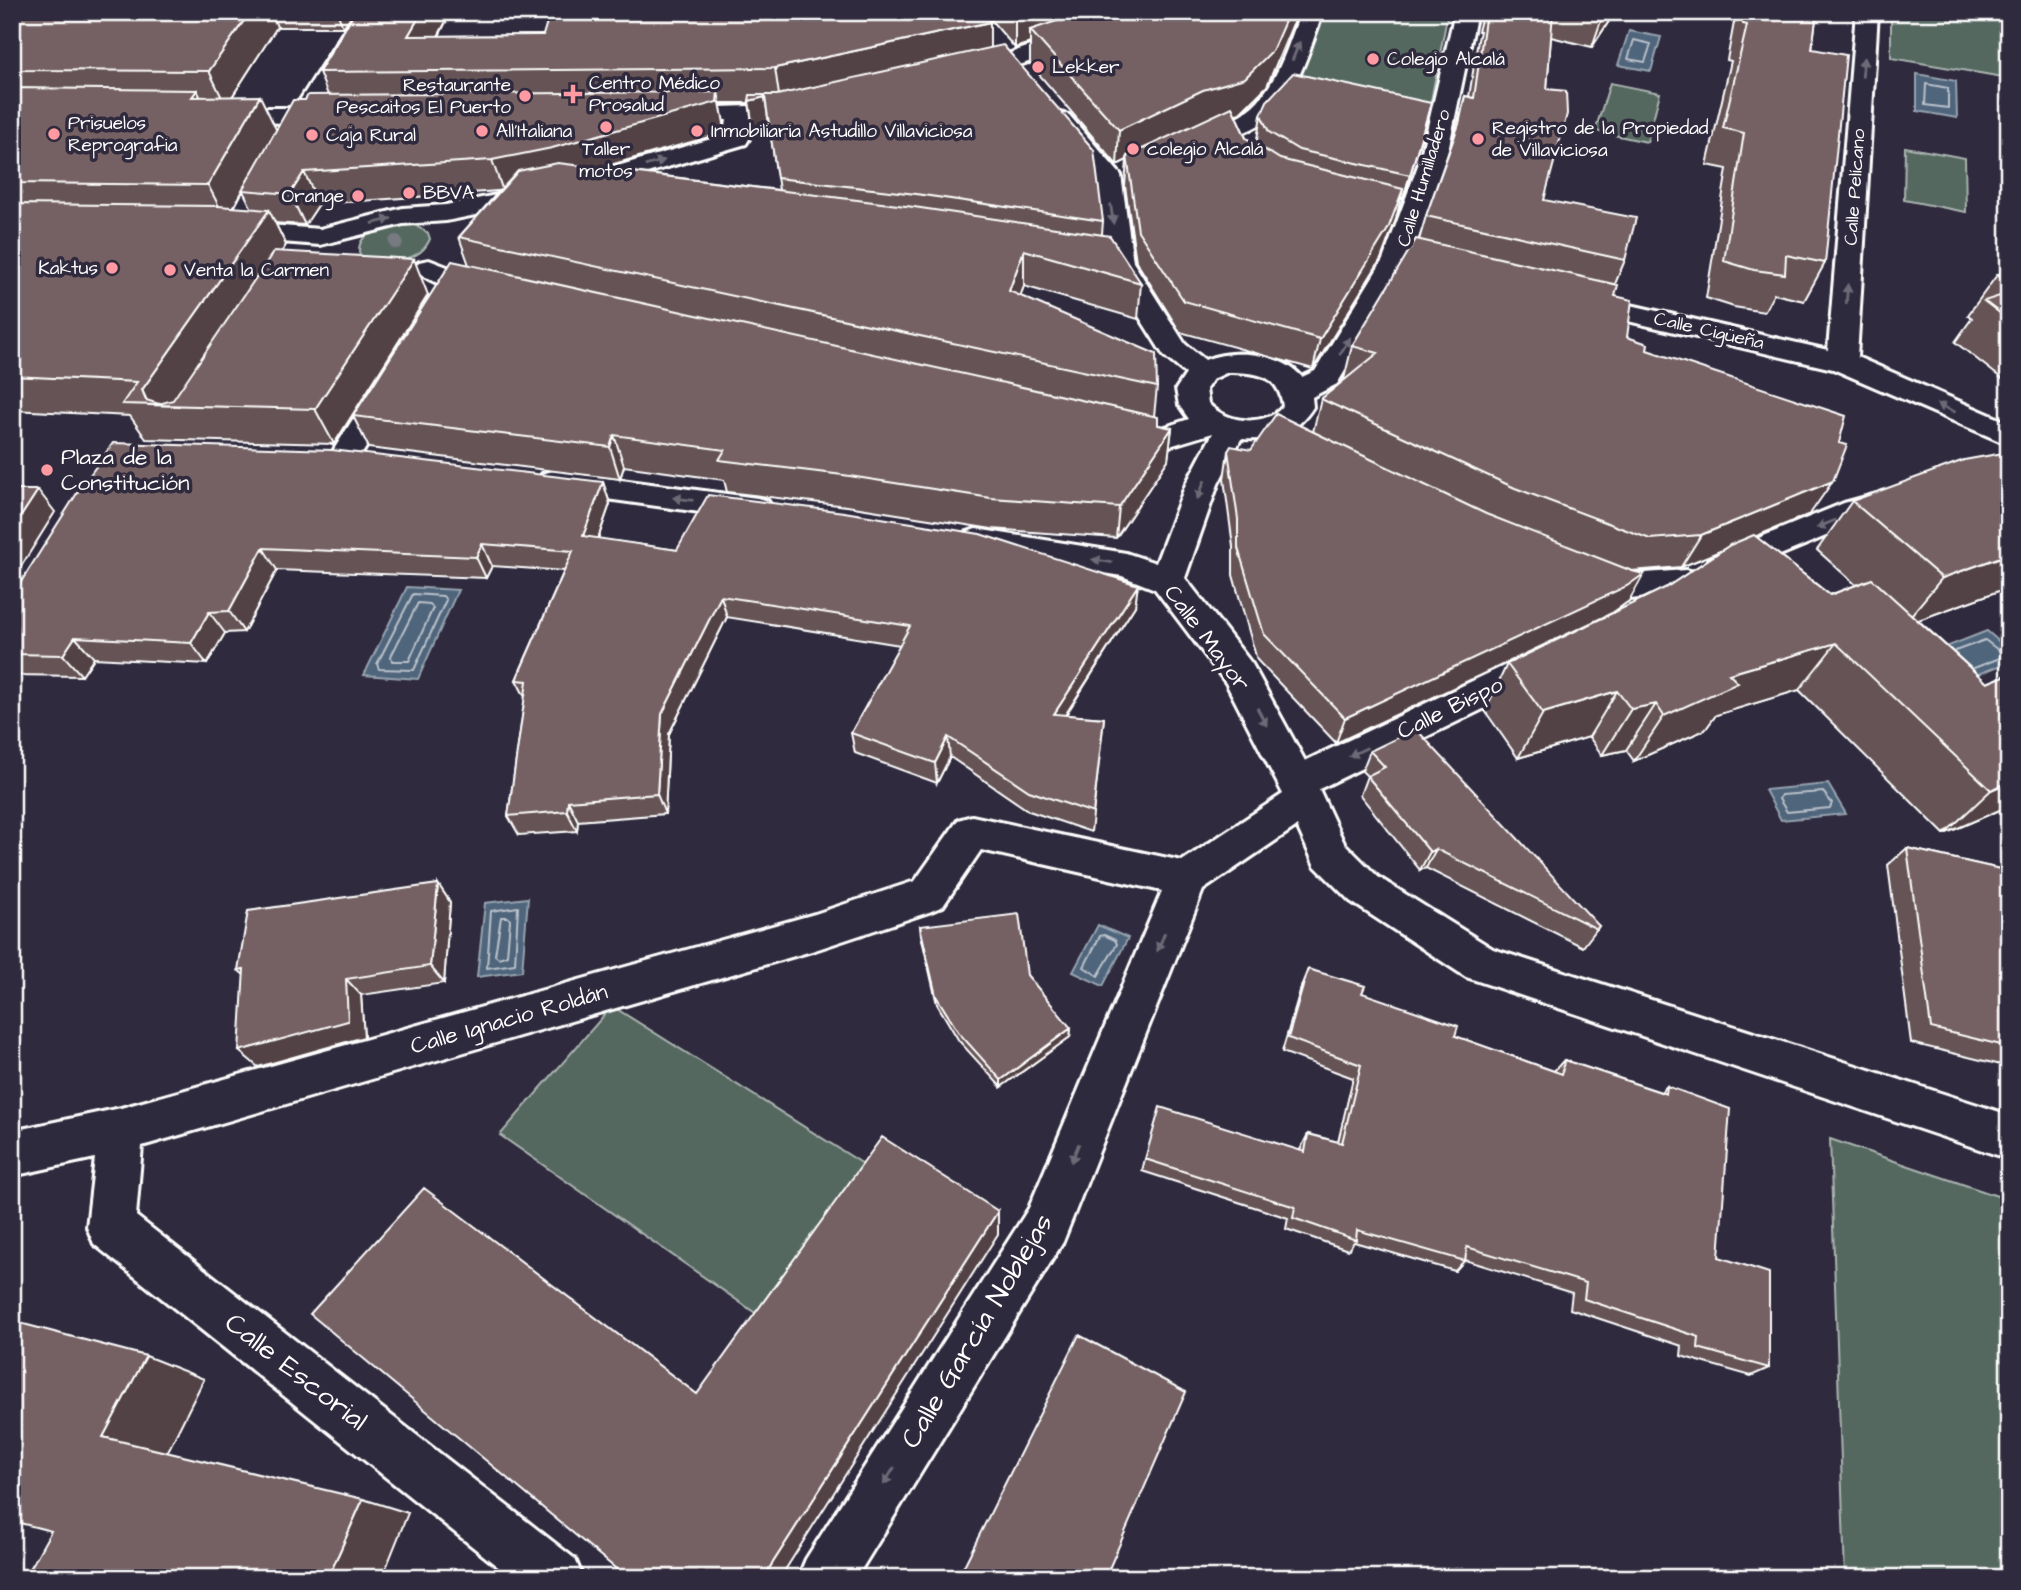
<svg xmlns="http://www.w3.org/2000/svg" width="2021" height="1590" font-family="'Architects Daughter',sans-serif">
	<rect width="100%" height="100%" fill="#2f2a3d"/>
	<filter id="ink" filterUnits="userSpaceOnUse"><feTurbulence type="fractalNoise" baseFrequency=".0143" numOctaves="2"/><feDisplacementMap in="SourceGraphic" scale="14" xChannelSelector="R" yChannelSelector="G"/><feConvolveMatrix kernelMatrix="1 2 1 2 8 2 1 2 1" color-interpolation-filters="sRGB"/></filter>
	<g filter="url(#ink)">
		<!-- green -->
		<path fill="#556861" stroke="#aab4b0" stroke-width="2" d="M1326 12H1448L1426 127 1347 109 1289 106Z
			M1891 12H2009V78L1891 58Z
			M1610 83 1660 93 1647 142 1595 131Z
			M1905 147 1965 158 1966 212 1904 200Z
			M403 224 414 225 428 233 430 239C418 267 386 259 362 257L359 252C358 229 387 227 403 224Z
			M612 1006 868 1167 764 1319 500 1135Z
			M1830 1139 2009 1200V1578H1845Z"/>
		<!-- water -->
		<path fill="#50657b" stroke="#96a3b0" stroke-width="2" d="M1629 31 1661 37 1651 71 1618 65Z
			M1917 74 1956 81 1957 118 1917 111Z
			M407 587 458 590 418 679 364 675Z
			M1987 631 2009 650V662L1963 680 1933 652Z
			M1828 784 1846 814 1781 820 1765 790Z
			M528 898 522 971 477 977 485 903Z
			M1098 925 1128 938 1103 986 1073 972Z"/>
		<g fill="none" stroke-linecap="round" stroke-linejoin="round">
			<!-- shore -->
			<path stroke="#b9c1ca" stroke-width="2" d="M1634 40 1651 44 1645 62 1628 59Z
				M1926 84 1948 88V108L1925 105Z
				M413 594 443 596 446 600 414 670 379 669 377 664Z
				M418 603 430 604 433 608 409 661H392L391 656Z
				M1955 651 1985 640 2002 653 2000 658 1974 668
				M1823 792 1832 803 1830 808 1787 812 1779 799 1781 795Z
				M518 907 515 964 487 968 491 911Z
				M501 917H508L510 920 507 955 499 958 495 955Z
				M1104 935 1115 940 1117 944 1098 976 1084 967 1100 936Z"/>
			<!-- street casing -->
			<g stroke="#fff" stroke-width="6">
				<path id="street" d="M356 12H378L319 109 345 111 348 116 345 121 310 123 299 140 290 142 281 140 278 135 285 123 208 120 205 115 208 110 217 108H295Z
					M1126 12H1159L1156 17 1017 66 965 78 957 76 953 71 957 66 1002 56Z
					M1301 12H1323C1309 50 1296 103 1259 125 1240 136 1212 142 1191 147L1182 145 1179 140 1182 135C1201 127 1222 125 1240 115 1275 96 1287 47 1301 12Z
					M1455 12H1477L1446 160 1412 255 1465 267 1469 273 1465 279 1455 281 1405 270 1337 384 1312 397 1313 407C1295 435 1274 441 1241 439L1218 484 1185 578 1252 664 1305 761 1531 653 1544 649 1557 653 1562 663 1557 673 1319 789 1344 843 1378 877 1493 949 2009 1115V1159L1466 977 1350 901 1315 866 1297 826 1203 890 1063 1242 856 1578H798L806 1559 1029 1208 1162 891 981 850 943 906 929 912 815 950 142 1146 136 1216 575 1559 583 1578H512L94 1244 87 1227 95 1158 12 1176V1131L121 1108 815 914 915 881 958 820 972 816 1182 861 1283 794 1226 683 1155 589 1122 576 976 553 964 549 959 541 964 533 976 529 1126 553 1156 563 1186 484 1213 433 1163 448 1108 435 1104 428 1108 421 1119 418 1162 428 1189 419 1179 405 1176 389 1186 374 1164 356 1105 262 1095 176 1048 120 1051 115 1060 113 1069 115 1121 175 1133 262 1185 344 1205 360C1235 348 1281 353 1302 377L1315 371 1383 260 1420 160ZM1228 372C1257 373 1278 373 1283 406 1266 428 1225 423 1208 403L1206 389 1213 379Z
					M1856 12H1878L1857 357 2009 423V445L1833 369 1568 307 1564 301 1568 295 1578 293 1828 350Z
					M804 99 813 101 816 106 813 111 780 119 751 120 749 139 746 144 565 197 446 221 403 224 320 245 228 238 219 236 215 230 219 224 228 222 320 229 403 208 446 205 562 182 725 135 727 120 669 121 660 119 657 114 660 109 780 105Z
					M429 260 463 273 503 282 507 288 503 294C483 299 427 285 415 268L419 262Z
					M389 376 400 379 404 386 355 465 344 469 333 465 328 458 333 451 378 379Z
					M553 471 757 498 768 501 773 509 768 517 757 520 542 490 537 482 542 474Z
					M1888 491 1899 494 1904 502 1899 510 1867 519 1722 579 1710 576 1705 567 1710 558 1844 503Z
					M1589 560 1632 574 1686 570 1698 573 1703 582 1698 591 1630 599 1577 581 1572 572 1577 563Z"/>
			</g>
			<!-- street -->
			<use href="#street" fill="#2f2a3d" fill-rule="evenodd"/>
		</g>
		<!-- trees -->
		<circle fill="#777a81" cx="396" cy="242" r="7"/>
		<!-- wall -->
		<path fill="#655355" stroke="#fff" stroke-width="2" fill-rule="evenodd" d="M12 12H354L343 27H277L232 97 276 130 305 100 328 95 319 72 355 12H451L439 36 543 35 990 22V48L1103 221 1102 234 1141 283 1138 319 1024 286 1020 296 1157 387 1154 416 1158 425 1172 428 1168 460 1116 538 992 529 847 506 727 492 724 480 624 466 620 479 369 448 353 416 469 265 459 237 499 191 319 204 305 225 275 223 286 245 282 252 428 295 334 444 146 439 130 416 12 410ZM720 103H749L753 128 769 124 779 190 600 168 723 133 724 123ZM243 191 252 209 234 208Z
			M984 12H1298L1267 86 1240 113 1235 114 1246 138 1261 147 1257 139 1261 115 1431 103 1403 199 1401 198 1396 219 1381 259 1313 369 1180 332 1136 261 1125 186 1127 160 1117 165 1030 64V43L1015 48Z
			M1483 12H1615L1592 47 1551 37 1547 89 1544 200 1625 260 1615 284V296L1627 337 1647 350 1810 514 1756 537 1830 595 1856 585 1817 550 1852 501 2009 452V594L2004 589 1918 620 1987 683 2009 674V806L1944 834 1799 690 1716 715 1705 730 1634 761 1626 750 1602 755 1589 737 1518 758 1485 711 1507 664 1667 587 1719 552 1681 567 1632 571 1629 601 1612 613 1336 743 1257 660 1233 575V546L1224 479 1228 451 1251 450 1313 432 1321 399 1345 380 1344 379 1352 346 1419 240 1426 216 1452 142 1465 96 1469 97 1478 40 1480 31H1478Z
			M1706 12H1817L1812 49 1825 263 1804 301 1774 294 1764 312 1734 307 1706 298 1727 169 1707 165 1731 61 1727 60 1735 17Z
			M2009 269V381L2006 382 1955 342 1972 318 1968 315 1997 275Z
			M603 482 610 504 598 539 677 550 1135 606 1066 715 1104 718 1091 832 1029 811 950 757 937 783 855 753 851 733 900 645 727 617 669 734 665 814 578 821 577 831 519 835 508 816 525 697 516 680 564 571 492 566 486 578 277 570 244 632 225 633 207 664 94 658 82 676 12 675V596Z
			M1370 751 1599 926 1583 947 1426 868 1420 870 1360 795 1367 776 1362 771Z
			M1907 848 2009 871V1067L1911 1043 1888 865Z
			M438 884 450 902 444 983 361 995 364 1037 258 1067 244 975 238 970Z
			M920 926 1071 1028 1070 1037 1001 1087 959 1041 937 1004 921 935Z
			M1308 969 1455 1036 1554 1071 1564 1060 1661 1092 1667 1086 1719 1257 1769 1368 1751 1376 1681 1356 1682 1346 1570 1309 1572 1293 1465 1260 1455 1271 1354 1242 1348 1250 1286 1229 1288 1218 1142 1171 1145 1159 1300 1150 1308 1134 1338 1142 1353 1078 1282 1052 1302 984Z"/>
		<!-- shaded-wall -->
		<path fill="#524345" stroke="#fff" stroke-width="2" d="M250 12H271L277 27 226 106 209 71Z
			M337 12H354L343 27Z
			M422 12H451L420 70 408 36Z
			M1021 12H1117L1030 30V43L1015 48V14Z
			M1289 12H1298L1267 86 1240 113 1199 125 1127 156V160L1117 165 1119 130Z
			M1604 12H1615L1592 47Z
			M990 22V55L780 102 775 68Z
			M197 90 214 125 192 97Z
			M718 92 724 123 723 133 561 179 503 191 492 160Z
			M260 96 277 131 226 220 208 185Z
			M765 97 769 124 753 128 749 101Z
			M1431 103 1425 126 1403 199Z
			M304 172 319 204 305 225 290 194Z
			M1403 189 1396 219 1381 259 1313 369 1320 339Z
			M269 210 286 245 179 406 149 405 142 390Z
			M1024 250V286L1009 327V291Z
			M414 259 428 295 334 444 315 409Z
			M1172 428 1168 460 1116 538 1119 507Z
			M614 435 624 466 620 479 610 447Z
			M1833 481 1810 514 1681 567 1701 535Z
			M603 482 610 504 591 558 583 536Z
			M38 490 55 512 12 581V530Z
			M482 544 492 566 486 578 476 557Z
			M263 548 277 570 244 632 229 611Z
			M2009 554V584L2004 589 1902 626 1942 578Z
			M1644 574 1629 601 1612 613 1336 743 1345 718Z
			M1138 585 1135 606 1053 734 1054 714Z
			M721 596 727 617 669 734 665 814 657 794 662 714Z
			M209 612 225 633 207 664 191 643Z
			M75 637 94 658 82 676 63 655Z
			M1836 643 1799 690 1716 715 1705 730 1634 761 1664 716 1729 674Z
			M1617 691 1589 737 1518 758 1543 713Z
			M1656 704 1626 750 1602 755 1631 709Z
			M948 737 950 757 937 783 935 763Z
			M2009 782V806L1944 834 1991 790Z
			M568 801 578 821 577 831 567 811Z
			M1436 849 1426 868 1420 870 1430 852Z
			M438 884 450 902 444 983 430 966Z
			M346 979 361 995 364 1037 258 1067 239 1051Z
			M1071 1028 1070 1037 1001 1087V1080Z
			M998 1211V1234L780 1578H763Z
			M146 1356 204 1379 166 1455 103 1437Z
			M363 1499 408 1513 382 1578H328Z"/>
		<!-- building -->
		<path fill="#756063" stroke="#fff" stroke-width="2" d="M12 12H250L209 71 12 70Z
			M355 12H422L408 36 543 35 550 12H982L990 22 775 68 319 72Z
			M1083 12H1289L1272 51 1245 78 1203 90 1119 130 1030 30Z
			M1486 12H1553L1547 89 1566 91 1567 114 1544 200 1636 218 1625 260 1426 216 1459 124 1465 96 1474 98Z
			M1745 12H1817L1812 49 1846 55 1825 263 1786 255 1785 274 1754 270 1724 261 1744 133 1723 128 1747 25 1743 24Z
			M1003 45 1094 150 1103 221 916 194 777 178 765 97 749 101 750 95H777Z
			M1293 73 1431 103 1410 175 1299 150 1269 132 1261 115 1267 101Z
			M12 88 197 90 192 97 260 96 208 185 12 183Z
			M718 92 717 102 552 148 492 160 304 172 290 194 242 190 293 100H305L308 95Z
			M1232 107 1246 138 1280 159 1403 189 1388 229 1320 339 1184 301 1138 231 1127 156Z
			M558 163 914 207 1110 236 1141 283 1024 250 1009 291 1156 354 1157 387 459 237 518 171Z
			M12 204 218 206 269 210 142 390 146 400 159 404 173 400 274 251 414 259 315 409 122 404 137 382 12 376Z
			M1416 239 1618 285 1615 296 1632 300 1627 337 1648 344 1647 350 1846 416 1839 443 1847 445 1833 481 1701 535 1650 539 1515 488 1321 399 1378 353 1352 346Z
			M452 261 1158 417V425L1172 428 1119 507 991 498 843 475 719 460 725 450 614 435 610 447 353 416Z
			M2009 269V282L1997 275Z
			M2009 293V320L1984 301Z
			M1276 414 1486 514 1632 571 1644 574 1627 586 1345 718 1264 634 1238 548V519L1228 451 1231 446 1251 450Z
			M113 443 332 450 603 482 583 536 677 550 708 495 844 512 980 534 1138 585 1054 714 1104 718 1093 813 1029 791 948 737 935 763 851 733 910 626 721 596 662 714 657 794 568 801 567 811 508 816 527 681 516 680 573 551 482 544 476 557 263 548 229 611 209 612 191 643 75 637 63 655 12 654V596L79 490Z
			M2009 452V554L1942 578 1852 501 1964 460Z
			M12 490H38L12 530Z
			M1754 535 1830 595 1872 579 1987 683 2009 674V782L1991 790 1836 643 1729 674 1738 683 1664 716 1656 704 1631 709 1617 691 1543 713 1507 664 1667 587 1730 545Z
			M1416 729 1599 926 1597 929 1436 849 1430 852 1367 776 1385 767 1370 751Z
			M1907 848 2009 871V1047L1931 1028Z
			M438 884 430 966 346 979 348 1021 239 1051 244 969 238 970 248 911Z
			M1019 914 1027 975 1071 1028 1001 1080 959 1033 936 996 920 926Z
			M1308 969 1365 986 1362 993 1458 1026 1455 1036 1562 1074 1564 1060 1666 1094 1667 1086 1730 1109 1719 1257 1769 1273V1368L1698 1348 1699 1337 1584 1299 1586 1283 1467 1247 1465 1261 1357 1230 1356 1240 1293 1218 1295 1207 1145 1159 1160 1107 1305 1152 1308 1134 1342 1143 1361 1065 1288 1038Z
			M882 1137 998 1211 763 1578H627L310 1314 424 1188 697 1394Z
			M12 1321 146 1356 103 1437 363 1499 328 1578H25L51 1531 12 1521Z
			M1079 1335 1186 1392 1105 1578H958Z"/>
		<!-- one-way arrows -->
		<defs><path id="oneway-solid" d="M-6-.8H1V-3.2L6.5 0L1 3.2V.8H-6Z" transform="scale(1.75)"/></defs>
		<g fill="#6d6a77">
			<use href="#oneway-solid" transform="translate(1296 51) rotate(-68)"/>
			<use href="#oneway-solid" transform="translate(1863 67) rotate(-86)"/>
			<use href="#oneway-solid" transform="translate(655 163) rotate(-16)"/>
			<use href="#oneway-solid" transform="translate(1112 214) rotate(82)"/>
			<use href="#oneway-solid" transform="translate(382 221) rotate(-15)"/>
			<use href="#oneway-solid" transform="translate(1847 294) rotate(-86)"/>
			<use href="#oneway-solid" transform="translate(1345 346) rotate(-58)"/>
			<use href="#oneway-solid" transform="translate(1946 408) rotate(-156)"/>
			<use href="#oneway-solid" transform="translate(1201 490) rotate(112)"/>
			<use href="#oneway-solid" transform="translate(683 499) rotate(-173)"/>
			<use href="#oneway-solid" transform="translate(1826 524) rotate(158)"/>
			<use href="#oneway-solid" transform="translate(1102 561) rotate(-171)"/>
			<use href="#oneway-solid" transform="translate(1262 717) rotate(62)"/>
			<use href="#oneway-solid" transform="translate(1358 752) rotate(154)"/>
			<use href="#oneway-solid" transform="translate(1161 942) rotate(112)"/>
			<use href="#oneway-solid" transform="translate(1075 1153) rotate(112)"/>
			<use href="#oneway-solid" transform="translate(889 1476) rotate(122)"/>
		</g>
	</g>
	<!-- markers -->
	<g fill="#ff9aa2" stroke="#2f2a3d" stroke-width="2.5">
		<circle cx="1373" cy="59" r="7"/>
		<circle cx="1038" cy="67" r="7"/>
		<path d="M569.5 83.5h7v7h7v7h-7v7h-7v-7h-7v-7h7z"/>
		<circle cx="525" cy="96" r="7"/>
		<circle cx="606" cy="127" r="7"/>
		<circle cx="482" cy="131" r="7"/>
		<circle cx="697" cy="131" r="7"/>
		<circle cx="54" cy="134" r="7"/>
		<circle cx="312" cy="135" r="7"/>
		<circle cx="1478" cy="139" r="7"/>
		<circle cx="1133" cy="149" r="7"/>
		<circle cx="409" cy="193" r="7"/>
		<circle cx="358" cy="196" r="7"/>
		<circle cx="112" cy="268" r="7"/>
		<circle cx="170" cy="270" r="7"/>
		<circle cx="47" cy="470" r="7"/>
	</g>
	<g text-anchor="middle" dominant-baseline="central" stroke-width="7" stroke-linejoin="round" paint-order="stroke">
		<!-- far-poi labels -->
		<g font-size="19" fill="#fff" stroke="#2f2a3d" text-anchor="start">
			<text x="1387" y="59">Colegio Alcalá</text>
			<text x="1052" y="67">Lekker</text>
			<text x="589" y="83">Centro Médico<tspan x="589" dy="22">Prosalud</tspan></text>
			<text x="511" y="85" text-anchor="end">Restaurante<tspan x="511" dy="22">Pescaitos El Puerto</tspan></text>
			<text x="68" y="123">Prisuelos<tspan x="68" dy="22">Reprografia</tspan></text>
			<text x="1492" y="128">Registro de la Propiedad<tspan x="1492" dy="22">de Villaviciosa</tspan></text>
			<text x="496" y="131">All'Italiana</text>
			<text x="711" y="131">Inmobiliaria Astudillo Villaviciosa</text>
			<text x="326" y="135">Caja Rural</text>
			<text x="606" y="149" text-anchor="middle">Taller<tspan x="606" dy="22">motos</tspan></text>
			<text x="1147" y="149">colegio Alcalá</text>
			<text x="423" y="193">BBVA</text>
			<text x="344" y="196" text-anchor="end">Orange</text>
			<text x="98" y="268" text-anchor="end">Kaktus</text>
			<text x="184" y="270">Venta la Carmen</text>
		</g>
		<!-- far-street labels -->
		<g font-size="19" fill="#fff" stroke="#2f2a3d">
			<text transform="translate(1424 178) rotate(-73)">Calle Humilladero</text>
			<text transform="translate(1855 187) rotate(-86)">Calle Pelícano</text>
			<text transform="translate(1709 331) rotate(13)">Calle Cigüeña</text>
		</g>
		<!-- poi labels -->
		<g font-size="23" fill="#fff" stroke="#2f2a3d" text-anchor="start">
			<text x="61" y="457">Plaza de la<tspan x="61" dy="26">Constitución</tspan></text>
		</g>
		<!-- street labels -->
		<g font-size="23" fill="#fff" stroke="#2f2a3d">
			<text transform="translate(1207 638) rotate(53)">Calle Mayor</text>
			<text transform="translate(1450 708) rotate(-26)">Calle Bispo</text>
			<text transform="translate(509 1019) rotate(-16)">Calle Ignacio Roldán</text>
		</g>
		<!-- near-street labels -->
		<g font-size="28" fill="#fff" stroke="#2f2a3d">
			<text transform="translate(977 1331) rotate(-59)">Calle García Noblejas</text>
			<text transform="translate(296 1372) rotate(38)">Calle Escorial</text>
		</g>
	</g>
	<!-- margin -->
	<rect width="2021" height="1590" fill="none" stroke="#2f2a3d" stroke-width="42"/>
	<rect x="21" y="21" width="1979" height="1548" fill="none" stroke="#fff" stroke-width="2.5" filter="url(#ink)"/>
</svg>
